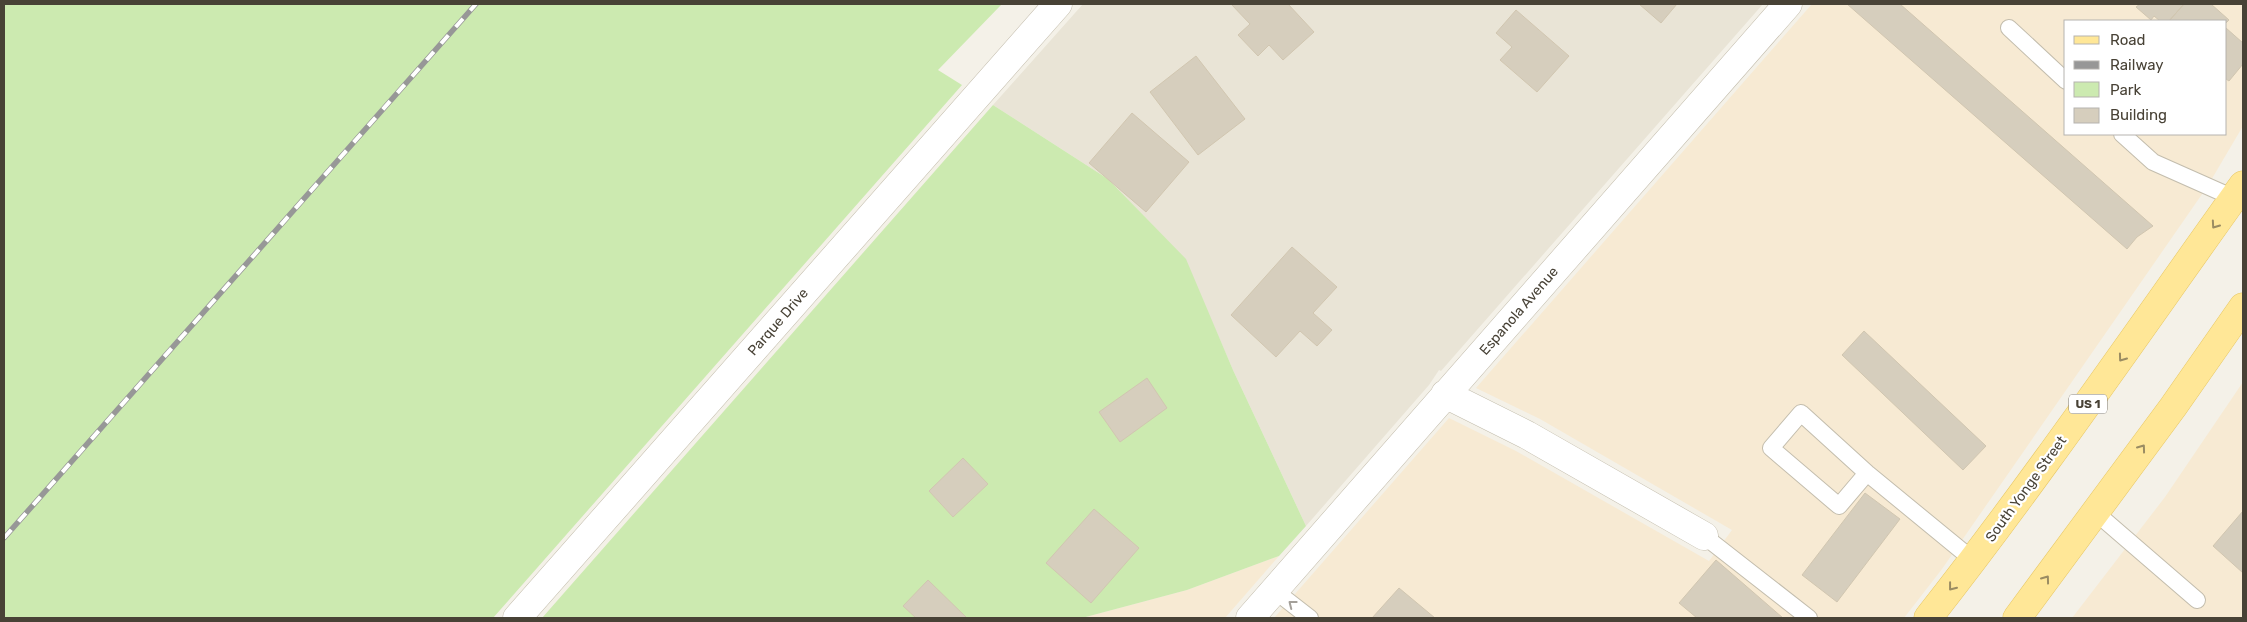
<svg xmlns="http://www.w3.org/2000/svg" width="2247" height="622" font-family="Rubik,sans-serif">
	<rect width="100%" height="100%" fill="#f4f1e8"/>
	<!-- residential -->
	<path fill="#e9e4d6" d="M1083 4H1763L1441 371 1439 370 1429 385 1306 526 1233 370 1185 259 1108 179 993 105Z"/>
	<!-- commercial -->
	<path fill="#f7ead3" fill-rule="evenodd" d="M1812 4H2243V126L2207 187 1942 569 1904 618H1274L1449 418 1516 451 1709 561 1732 530 1540 419 1476 388ZM2066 21H2226V134H2066Z
		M2243 382V618H2072L2165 497Z
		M1279 556 1225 618H1082L1187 590Z"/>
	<!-- green -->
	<path fill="#cceab0" d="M4 4H1002L938 70 962 85 493 618H4Z
		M993 105 1108 179 1186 259 1233 370 1306 526 1279 556 1187 590 1082 618H542Z"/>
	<!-- building -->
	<path fill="#d6cebd" stroke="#d1c6b0" d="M1231 4H1288L1314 32 1283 60 1269 45 1258 56 1238 35 1250 24Z
		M1639 4H1677L1661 23Z
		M1847 4H1900L2153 226 2137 237 2127 249Z
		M2140 4H2184L2169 21H2160L2154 16 2151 20 2136 7Z
		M2184 4H2211L2229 20 2226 23V21H2169Z
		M1516 10 1569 56 1537 92 1500 60 1512 47 1496 33Z
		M2226 28 2243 43V64L2229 81 2226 79Z
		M1196 56 1245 119 1198 155 1150 92Z
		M1132 113 1189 162 1146 212 1089 163Z
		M1292 247 1337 287 1313 313 1332 330 1317 346 1300 331 1276 357 1231 315Z
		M1864 331 1986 446 1963 470 1842 355Z
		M1147 378 1167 408 1120 442 1099 412Z
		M963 458 988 484 953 517 929 491Z
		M1865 493 1900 519 1837 602 1802 575Z
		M1094 509 1139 548 1091 603 1046 563Z
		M2243 511V573L2213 546Z
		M1716 560 1783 618H1697L1679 603Z
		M928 580 967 618H916L903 606Z
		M1399 588 1435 618H1372Z"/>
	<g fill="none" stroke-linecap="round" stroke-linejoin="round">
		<!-- lane casing -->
		<g stroke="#c3bdad" stroke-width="18">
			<path id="lane" d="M2009 28 2066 81
				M2122 134 2153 162 2234 198
				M1867 473 1839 506 1771 448 1801 413 1867 473 1973 560
				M2095 512 2197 600
				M1704 536 1809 618
				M1274 590 1310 618"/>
		</g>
		<!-- street casing -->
		<g stroke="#c3bdad" stroke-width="29">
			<path id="street" d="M1445 394 1527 435 1704 536
				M517 618 1058 4
				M1250 618 1788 4"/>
		</g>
		<!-- primary casing -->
		<g stroke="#e7c764" stroke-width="29">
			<path id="primary" d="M1928 618C2038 478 2139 330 2243 185
				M2017 618 2173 407 2243 307"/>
		</g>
		<!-- lane -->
		<use href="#lane" stroke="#fff" stroke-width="16"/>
		<!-- street -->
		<use href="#street" stroke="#fff" stroke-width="28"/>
		<!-- primary -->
		<use href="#primary" stroke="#ffe797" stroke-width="28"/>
		<!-- rail casing -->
		<g stroke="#979797" stroke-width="5.5">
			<path id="rail" d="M4 538 476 4"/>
		</g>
		<!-- rail -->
		<use href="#rail" stroke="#fff" stroke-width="4" stroke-dasharray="11" stroke-linecap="butt"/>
	</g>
	<!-- one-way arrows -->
	<defs><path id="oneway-chevron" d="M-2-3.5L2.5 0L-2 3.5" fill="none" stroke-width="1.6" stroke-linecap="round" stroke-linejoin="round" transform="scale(1.25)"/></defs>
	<g stroke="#9a8c62">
		<use href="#oneway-chevron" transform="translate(2215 225) rotate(125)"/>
		<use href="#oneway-chevron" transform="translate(2122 358) rotate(126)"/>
		<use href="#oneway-chevron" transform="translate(2142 448) rotate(-54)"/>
		<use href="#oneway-chevron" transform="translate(2046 579) rotate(-54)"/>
		<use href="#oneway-chevron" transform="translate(1952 587) rotate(128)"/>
	</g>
	<use stroke="#a4a09a" href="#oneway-chevron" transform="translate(1292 604) rotate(-142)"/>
	<g text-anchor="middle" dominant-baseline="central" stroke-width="4.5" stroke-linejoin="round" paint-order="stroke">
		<!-- shield labels -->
		<rect fill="#fff" stroke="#7f7b72" stroke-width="1" x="2069" y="394.5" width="38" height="19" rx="4"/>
		<g font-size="12" font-weight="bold" fill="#484236">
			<text x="2088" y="404">US 1</text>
		</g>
		<!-- street labels -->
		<g font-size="14" fill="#484236" stroke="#fff">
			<text transform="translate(1519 311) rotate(-49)">Espanola Avenue</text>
			<text transform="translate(778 322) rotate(-49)">Parque Drive</text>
			<text transform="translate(2026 489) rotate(-54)">South Yonge Street</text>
		</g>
	</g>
	<!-- border -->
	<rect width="2247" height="622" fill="none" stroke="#484236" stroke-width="10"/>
	<!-- legend -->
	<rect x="2064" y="20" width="162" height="115" fill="#ffffff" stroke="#b6b3af"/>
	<rect x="2074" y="36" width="25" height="8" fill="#ffe797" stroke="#b6b3af"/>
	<text x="2110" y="45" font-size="15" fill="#484236">Road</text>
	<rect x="2074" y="61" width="25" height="8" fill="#979797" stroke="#b6b3af"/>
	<text x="2110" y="70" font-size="15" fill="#484236">Railway</text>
	<rect x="2074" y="82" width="25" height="15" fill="#cceab0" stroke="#b6b3af"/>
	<text x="2110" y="95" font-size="15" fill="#484236">Park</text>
	<rect x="2074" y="108" width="25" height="15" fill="#d6cebd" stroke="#b6b3af"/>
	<text x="2110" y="120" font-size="15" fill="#484236">Building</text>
</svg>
